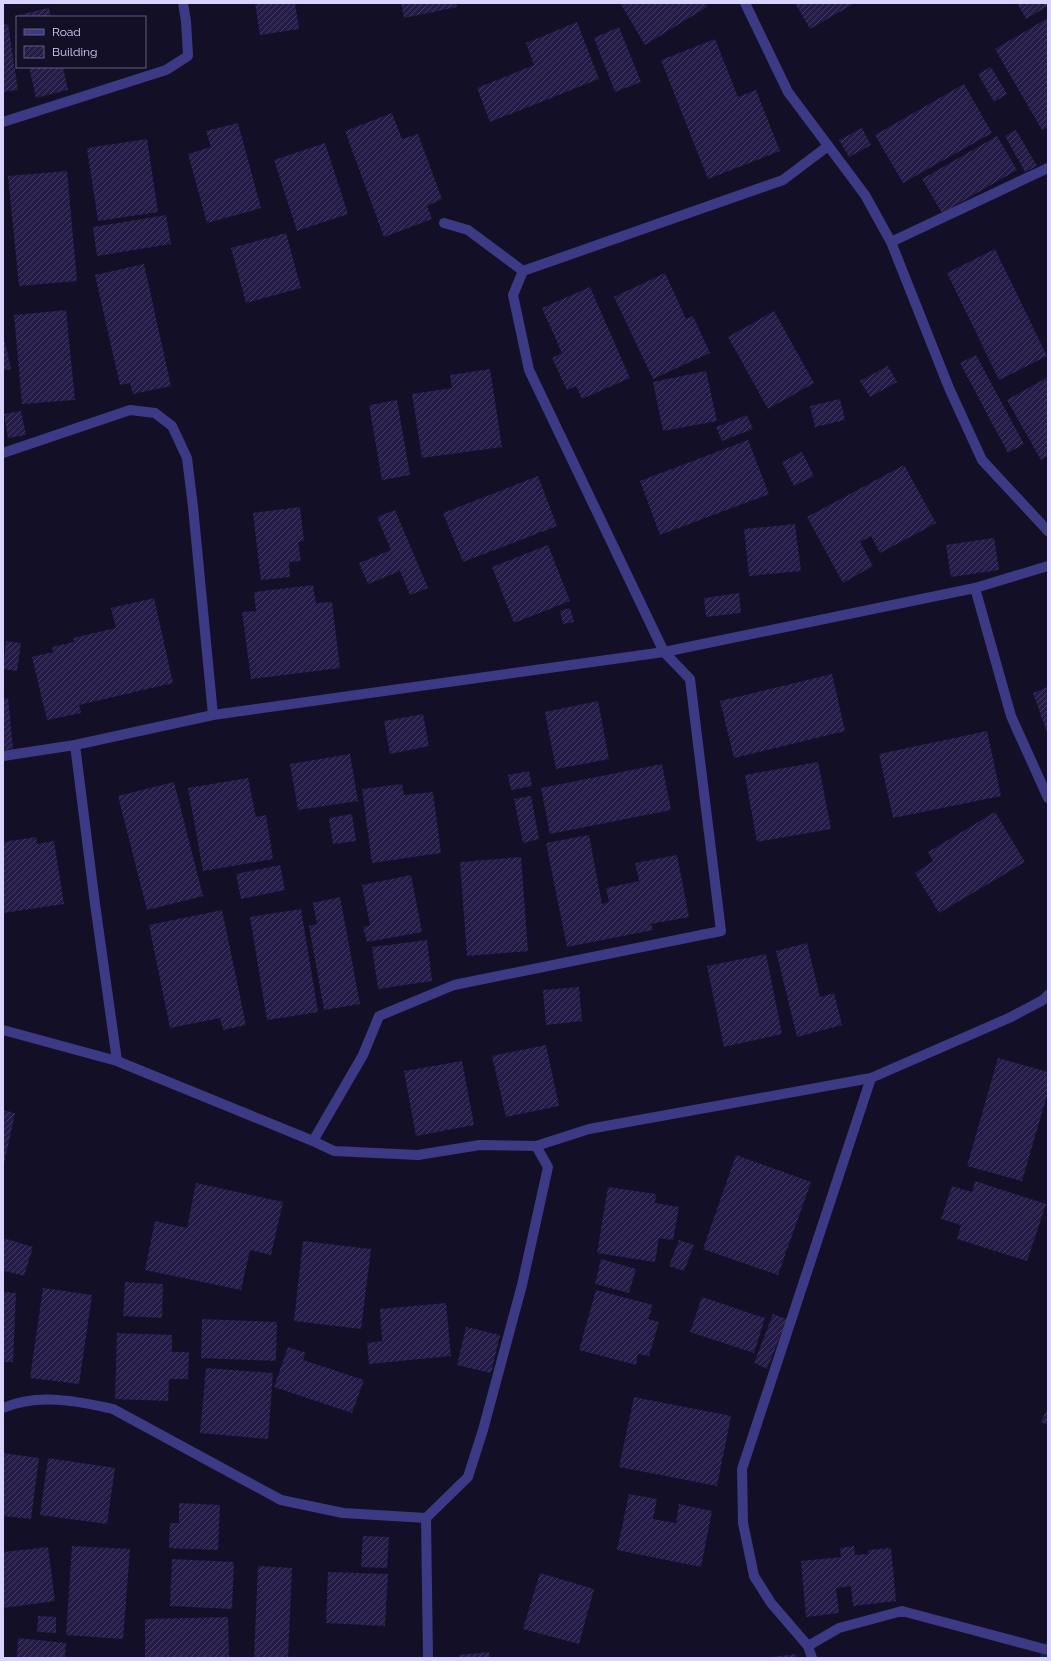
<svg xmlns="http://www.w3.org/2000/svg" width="1051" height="1661" font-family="Raleway,sans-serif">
	<defs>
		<pattern id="building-hatch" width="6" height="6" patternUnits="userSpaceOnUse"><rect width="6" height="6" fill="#241b47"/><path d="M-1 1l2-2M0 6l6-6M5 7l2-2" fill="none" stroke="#433b63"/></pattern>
	</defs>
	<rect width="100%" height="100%" fill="#130f26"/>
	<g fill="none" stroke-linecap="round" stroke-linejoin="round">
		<!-- stream -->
		<path stroke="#0c2248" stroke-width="9" d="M1044 1658 1048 1646"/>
	</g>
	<!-- building -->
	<path fill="url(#building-hatch)" d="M255 3H295L299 29 260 35Z
		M401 3H456L457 7 404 18Z
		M620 3H705L707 7 645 45Z
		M795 3H855L810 29Z
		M1017 3H1048V6L1026 19Z
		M49 8 51 17H15V16Z
		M1048 18V127L1042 130 995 49Z
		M577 22 599 79 490 122 477 88 534 65 526 43Z
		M8 24 18 90 3 92V25Z
		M619 27 641 82 615 92 594 38Z
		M715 39 738 97 756 90 780 151 708 179 661 60Z
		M29 67H63L68 90 36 98Z
		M991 67 1007 94 994 102 978 74Z
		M964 84 992 133 903 183 875 135Z
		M392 113 402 139 418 134 442 199 427 206 432 219 384 237 345 131Z
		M238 123 261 208 207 223 188 154 211 147 206 131Z
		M862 128 871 145 849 157 839 140Z
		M1016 130 1037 166 1025 172 1005 136Z
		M997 136 1017 170 942 213 922 179Z
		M147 139 158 212 98 221 87 148Z
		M325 143 348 214 297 231 274 160Z
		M67 171 77 281 19 286 8 176Z
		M166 215 171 244 97 256 93 227Z
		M286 233 301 288 246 303 231 248Z
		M995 249 1047 356 999 380 947 273Z
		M144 264 171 386 133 394 130 383 120 385 95 275Z
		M665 273 686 319 693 316 710 353 653 379 614 297Z
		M590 287 630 378 582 399 576 386 567 390 552 358 562 353 542 308Z
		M66 310 75 400 22 404 14 315Z
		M774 311 814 383 768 409 728 337Z
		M3 333 11 369 3 371Z
		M976 355 1024 444 1008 453 960 363Z
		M888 366 897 382 870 397 860 381Z
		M490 369 502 447 422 458 412 394 452 388 450 375Z
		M706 371 717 421 663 431 653 382Z
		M1048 377V456L1041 460 1007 400Z
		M840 399 845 420 815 427 810 406Z
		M397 400 410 475 382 480 369 405Z
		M21 411 26 435 8 438 4 414Z
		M747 415 753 429 722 441 716 427Z
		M748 440 769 494 660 535 640 481Z
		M802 452 814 476 794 486 782 462Z
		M904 465 936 523 880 553 871 536 860 542 873 566 843 583 807 517Z
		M538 476 557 526 463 562 443 513Z
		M300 507 304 541 298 542 301 561 289 562 290 577 261 580 253 513Z
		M395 510 428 588 410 595 400 571 368 584 359 563 391 550 377 517Z
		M795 524 801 571 749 576 744 529Z
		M994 538 999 570 951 577 946 545Z
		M548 545 570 601 514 623 492 567Z
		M313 585 316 603 332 602 340 668 251 679 242 612 256 611 254 592Z
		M739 593 741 613 706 617 704 598Z
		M154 598 173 683 79 705 81 713 47 720 32 657 53 652 52 647 74 642 73 638 116 628 111 608Z
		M570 608 574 622 563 624 560 611Z
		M6 641 21 643 17 671 3 669Z
		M832 674 845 731 734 758 720 701Z
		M1048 687V735L1033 693Z
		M8 698 13 749 3 750V699Z
		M598 701 609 759 556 769 545 712Z
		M423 714 429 746 390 754 384 721Z
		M987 731 1001 796 893 818 879 754Z
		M350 754 358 801 298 810 290 764Z
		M818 762 831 829 757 842 745 775Z
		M662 764 671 810 550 834 541 788Z
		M529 771 532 786 511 790 508 775Z
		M248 778 256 817 266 815 273 859 203 871 188 788Z
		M174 782 203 896 147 910 118 796Z
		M402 784 404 795 433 792 441 853 372 863 362 789Z
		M531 796 539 839 523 843 514 799Z
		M995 812 1025 862 939 913 915 873 933 861 928 852Z
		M352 814 356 841 333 844 329 818Z
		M589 835 602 904 609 902 606 888 639 881 635 863 677 855 689 917 651 924 653 930 567 947 546 843Z
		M36 837 37 844 54 841 64 904 3 913V842Z
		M521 857 528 951 467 956 460 862Z
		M280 865 285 890 241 899 236 874Z
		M411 875 422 932 367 942 363 927 370 925 362 885Z
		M340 897 360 1004 324 1010 309 926 317 924 313 903Z
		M301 909 318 1012 267 1020 250 917Z
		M222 910 246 1025 223 1030 220 1018 170 1028 149 925Z
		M427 940 432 981 378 989 372 947Z
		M807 943 820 997 834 993 842 1025 797 1037 776 951Z
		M766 954 782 1034 724 1047 707 966Z
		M579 987 582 1021 546 1025 543 990Z
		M546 1045 559 1106 506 1117 492 1056Z
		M998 1058 1048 1072V1092L1022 1181 967 1166Z
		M462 1061 474 1125 416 1136 404 1071Z
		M3 1110 15 1113 4 1164H3Z
		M736 1155 811 1182 778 1275 703 1249Z
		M975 1181 1046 1204 1027 1261 957 1239 961 1225 941 1219 952 1186 972 1192Z
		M196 1183 283 1202 271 1255 250 1250 241 1290 145 1270 155 1221 187 1228Z
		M608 1187 656 1194 655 1203 679 1207 673 1240 659 1238 655 1262 597 1253Z
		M3 1238 33 1247 24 1276 5 1271 3 1277Z
		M679 1240 694 1245 684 1271 669 1266Z
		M303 1241 371 1249 361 1329 294 1321Z
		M601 1259 636 1269 629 1293 595 1284Z
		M125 1282 163 1284 162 1318 123 1316Z
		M43 1288 92 1295 79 1384 30 1378Z
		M596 1290 653 1305 648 1319 659 1322 649 1356 638 1354 636 1365 579 1350Z
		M3 1292 16 1293 13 1362H3Z
		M702 1297 765 1318 754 1353 690 1332Z
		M446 1303 451 1356 369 1364 367 1343 382 1341 380 1309Z
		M773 1314 787 1319 767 1369 754 1363Z
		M202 1319 277 1322 276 1361 201 1358Z
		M466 1327 500 1335 491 1373 457 1365Z
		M117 1333 172 1335V1352H189L188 1379H169L168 1401 115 1399Z
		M288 1347 306 1353 303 1360 364 1380 352 1413 274 1387Z
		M206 1368 273 1373 268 1439 200 1433Z
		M634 1397 731 1416 717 1486 619 1467Z
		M1048 1407V1425L1041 1422Z
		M3 1453 39 1458 31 1519 3 1516Z
		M48 1458 115 1468 107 1524 40 1515Z
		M629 1494 657 1499 653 1519 676 1523 679 1504 712 1511 701 1567 617 1550Z
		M179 1503 220 1505 218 1550 169 1548 170 1523H179Z
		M363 1536 389 1537 387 1568 361 1567Z
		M72 1546 130 1549 123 1639 66 1635Z
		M854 1546 855 1555 869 1554 868 1550 891 1548 896 1601 853 1606 851 1586 836 1588 839 1613 806 1617 801 1561 841 1557 840 1548Z
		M48 1547 55 1601 3 1608V1552Z
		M172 1559 234 1562 232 1609 170 1606Z
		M258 1566 292 1568 288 1658H254Z
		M328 1572 388 1574 385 1626 326 1623Z
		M540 1573 594 1589 579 1644 523 1629Z
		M38 1616 56 1617V1633L37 1632Z
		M228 1617 229 1658H145V1619Z
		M18 1638 66 1643 65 1658H17Z
		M489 1652 490 1658H459V1655Z
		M796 1654 797 1658H772V1657Z"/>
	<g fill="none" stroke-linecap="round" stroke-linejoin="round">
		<!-- street -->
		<path stroke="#3d3a85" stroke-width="10" d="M745 3 788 92 865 195 891 242 949 388 982 460 1048 531
			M3 122 166 70 188 56 186 21 183 3
			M891 242 1048 168
			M523 271 783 180 828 146
			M3 453 130 410 155 413 172 426 187 458 193 507 213 715
			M975 588 1011 716 1048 798
			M75 745 95 904 117 1061
			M3 756 75 745 213 715 664 652 975 588 1048 566
			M3 1030 117 1061 313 1141 334 1151 418 1155 480 1145 536 1146 589 1129 871 1078 1009 1018 1043 1000 1048 995
			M313 1141 363 1055 379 1016 454 985 721 931 690 679 664 652 529 370 513 295 523 271 468 230 444 223
			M3 1408C38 1393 78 1401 113 1409L281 1500 343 1513 426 1518 468 1477 483 1430 522 1285 548 1167 536 1146
			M426 1518 428 1658
			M808 1646 839 1628 902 1611 1048 1650
			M812 1658 808 1646 771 1603 754 1576 743 1523 742 1469 871 1078"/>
	</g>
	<!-- border -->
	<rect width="1051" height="1661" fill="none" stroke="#d9d4ff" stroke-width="8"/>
	<!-- legend -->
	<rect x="16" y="16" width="130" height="52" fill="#130f26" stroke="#625e7d"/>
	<rect x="24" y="29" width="20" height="6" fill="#3d3a85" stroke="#625e7d"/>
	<text x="52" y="36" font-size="12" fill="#d9d4ff">Road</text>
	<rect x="24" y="46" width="20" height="12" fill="url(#building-hatch)" stroke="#625e7d"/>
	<text x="52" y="56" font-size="12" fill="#d9d4ff">Building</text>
</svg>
